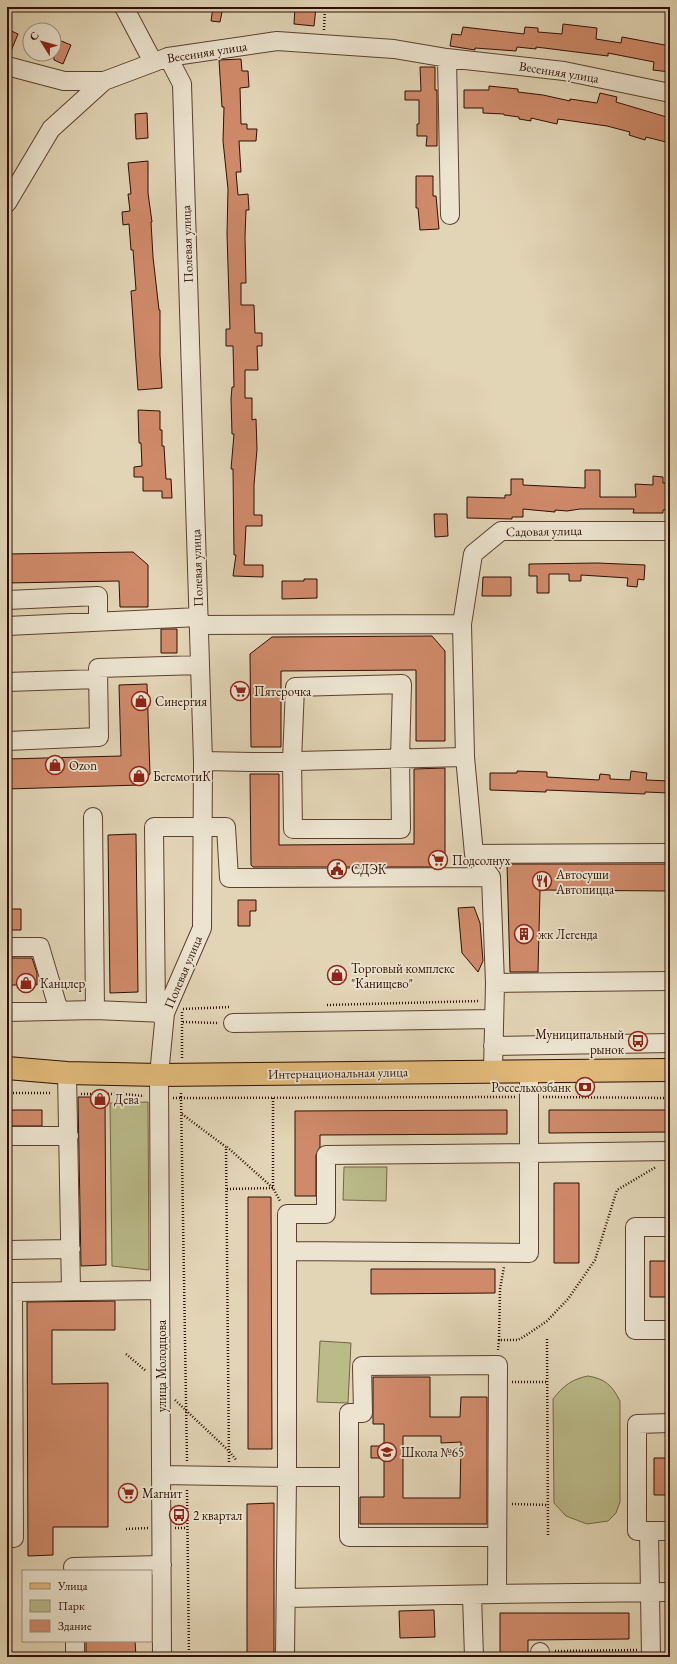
<svg xmlns="http://www.w3.org/2000/svg" width="677" height="1664" font-family="'EB Garamond',serif">
	<rect width="100%" height="100%" fill="#e2d5b6"/>
	<filter id="stains"><feTurbulence type="fractalNoise" baseFrequency=".005" numOctaves="4"/><feColorMatrix values="0 0 0 0 .2 0 0 0 0 .09 0 0 0 0 .02 0 0 0 .5 -.17"/></filter>
	<radialGradient id="worn" r=".72"><stop offset=".6" stop-color="#630" stop-opacity="0"/><stop offset="1" stop-color="#630" stop-opacity=".3"/></radialGradient>
	<!-- green -->
	<path fill="#babb89" stroke="#746546" d="M148 1102 149 1270 112 1266 110 1103Z
		M344 1167H387L386 1201 343 1200Z
		M320 1341 351 1343 348 1403 317 1402Z
		M588 1376C605 1379 612 1385 620 1401V1502L616 1513 608 1521 587 1524 566 1516 554 1503 553 1399C563 1386 572 1379 588 1376Z"/>
	<!-- building -->
	<path fill="#cf8a6a" stroke="#2e0f04" fill-rule="evenodd" d="M213 7H223L220 22 211 21Z
		M295 7H316L314 26 294 24Z
		M563 24 597 28 596 39 621 43 622 37 670 46V72L653 70 654 62 608 53V56L536 47V49L517 47 516 51 475 48V50L450 46 452 34 461 35 463 27 524 34 525 27 538 28V32L562 34Z
		M7 29 18 34 9 56H7Z
		M54 38 71 45 63 64 54 60Z
		M241 59 242 71H248L249 87 240 88 241 124H247V129H257L256 141H239L241 172H236L238 195 248 194 249 210H246L245 237 246 283H241V305H254L255 333H262V346H257L258 370H245V398H252V420L256 419 257 449 254 485V515H262V526H246L244 565H263V577L233 576 236 555H234L233 469H231L234 434H232L231 399 232 387H234L233 346H226V329H230L227 234 228 189 223 141 224 107H222L219 60Z
		M420 67H435V90H437V146H426L427 136H417V124H419V100H405V91H421Z
		M489 86 518 89V92L543 95 570 101V99L597 103 600 93 617 97 616 102 670 118V143L646 137 645 140 629 135 630 132 607 126 558 119 557 124 531 118V121L519 119V117L504 115V114L483 113V108H464V90H489Z
		M147 113 148 138 136 139 135 114Z
		M148 161V193L152 222H151L153 257 159 310H160V355L162 388 138 390 131 291 136 290 133 250H131L129 224 123 225 122 212 130 211 128 194H131L128 163Z
		M416 176H433V196H436L439 229 420 230 418 208H416Z
		M138 410 160 411V430H162V446H164L166 479H171L172 498H162V491H143V477H134V467L142 466 141 443H139Z
		M585 470H600V497H636L635 484 653 485V476L663 477V483H670V509L663 510V513H633L634 509H580L567 511 555 510V512L523 509V517H512V519L467 518V497L505 498V495H511V479H523V485L585 488Z
		M434 514H447L448 536 435 537Z
		M133 552 148 565V607H120L119 581 7 583V554Z
		M597 563 645 565 644 580 638 579 637 587 627 586 628 578 581 575V581H569V574H549V593H537V576H529V564Z
		M483 577H511V596H482Z
		M304 579H317V598L282 599V581H304Z
		M161 629H177V653H161Z
		M432 636 445 651V741H416V670L281 671V747H251L250 654 272 637Z
		M147 684 150 774 140 785 7 789V759L121 756 119 685Z
		M445 768V861L438 867H253L251 865 250 774H279V845L414 844V769Z
		M517 771 547 772V777L599 780 600 774 610 775V779L630 780 631 771 647 773 646 780 670 781V793L645 792V794L546 790V792L490 790V773H517Z
		M136 834 138 992 110 993 108 835Z
		M507 864H670V891L540 890 538 972H510Z
		M238 900H256V911H250V926H238Z
		M474 907 480 923 483 961 478 972 462 953 458 908Z
		M7 909H21V930H7Z
		M7 958H32L37 973V985H7Z
		M78 1097H105L106 1265 81 1266Z
		M7 1110H42V1126H7Z
		M507 1110V1134L320 1135V1147L316 1155V1196H295V1111Z
		M549 1110H670V1132L549 1133Z
		M554 1183H579V1263H554Z
		M248 1197H271L272 1449H248Z
		M650 1261H670V1297H650Z
		M371 1269H495V1293L371 1294Z
		M115 1301V1330H52V1384L108 1383V1527H53V1555L28 1556 27 1302Z
		M373 1377H430V1417H460L461 1397H487V1524H360V1497H384V1458H371V1446H384V1424H373ZM403 1436H441V1443L461 1442 460 1498H403Z
		M654 1458H670V1495H654Z
		M274 1503V1657H247V1504Z
		M434 1610 435 1637 400 1638 399 1611Z
		M500 1613H629V1639L528 1640V1657H500Z
		M86 1641H135L136 1657H86Z"/>
	<g fill="none" stroke-linecap="round" stroke-linejoin="round">
		<!-- minor casing -->
		<g stroke="#5b4030" stroke-width="20">
			<path id="minor" d="M124 7 153 62
				M447 58 450 215
				M7 66 64 81H104
				M7 203 51 129 104 81 168 57 277 41 394 49 447 58 564 71 670 93
				M7 600 98 596V622
				M462 624 473 554 501 531H670
				M199 625 462 624 465 757
				M7 626 199 617
				M7 682 98 679
				M402 684 400 759 401 829H293L292 761 295 687Z
				M7 741 99 737 98 668 200 665
				M203 761 252 762 465 757 474 854 491 877 495 983 493 1071
				M93 817 95 1010
				M474 854 670 853
				M7 947H40L59 1011
				M495 983 670 981
				M7 1012 95 1010 165 1013
				M156 1013 154 827H226L229 878 491 877
				M233 1023 494 1019
				M493 1046 670 1043
				M67 1073 71 1290
				M7 1136H69
				M670 1227H635V1330H670
				M7 1250 71 1249
				M287 1251 529 1253V1153L670 1151
				M670 1423 637 1424V1531H670
				M161 1475 287 1477V1214H326V1155L529 1153V1071
				M349 1477V1413H363L362 1366 498 1365 497 1594
				M649 1531 651 1657
				M7 1538H14L13 1292 160 1290
				M74 1571 73 1567 162 1565
				M472 1595 474 1657
				M286 1598 497 1594 670 1592
				M75 1641V1657
				M162 1657 159 1075 165 1013 202 928 203 761 182 84 168 57
				M285 1657 287 1477H349V1537H497
				M540 1657V1652"/>
		</g>
		<!-- major casing -->
		<g stroke="#2e0f04" stroke-width="24">
			<path id="major" d="M7 1068 67 1073 159 1075 670 1070"/>
		</g>
		<!-- path -->
		<path stroke="#2e0f04" stroke-width="2.5" stroke-dasharray="1 2" stroke-linecap="butt" d="M324 30 325 7
			M327 1005 480 1001
			M183 1009 230 1007
			M183 1022 218 1023
			M182 1058V1011
			M669 1086V1098
			M7 1093H52
			M81 1094H123L144 1096
			M543 1097 670 1098
			M173 1098H181V1091
			M182 1114 226 1147 229 1462
			M227 1147 273 1188 280 1201
			M227 1189 273 1188V1098
			M547 1339 548 1536
			M499 1340 500 1289 504 1267
			M498 1350 499 1340H518L528 1334 547 1321 568 1299 595 1260 617 1190 656 1167
			M126 1354 146 1371
			M512 1382H547
			M175 1400 229 1451 237 1461
			M187 1461 181 1098 516 1097
			M187 1490 189 1657
			M512 1504 548 1505
			M175 1528H187
			M126 1529 148 1528
			M555 1651 638 1650"/>
		<!-- minor -->
		<use href="#minor" stroke="#ece4d0" stroke-width="18"/>
		<!-- major -->
		<use href="#major" stroke="#e1ba7b" stroke-width="22"/>
	</g>
	<!-- icons -->
	<defs>
		<g id="supermarket-ring" transform="scale(1)"><circle r="9.5" fill="#ece4d0" stroke="#8f2418" stroke-width="1.5"/><path d="M-6-5.5h2.5l.6 2H6L4.5 2H-2.5L-4.4-4H-6ZM-1.5 3.2a1.3 1.3 0 1 0 .1 0ZM3 3.2a1.3 1.3 0 1 0 .1 0Z" fill="#8f2418"/></g>
		<g id="shop-ring" transform="scale(1)"><circle r="9.5" fill="#ece4d0" stroke="#8f2418" stroke-width="1.5"/><path d="M-5-2.5h2.3a2.7 3.5 0 0 1 5.4 0H5L5.5 6h-11ZM-1.5-2.5h3a1.5 2.3 0 0 0-3 0Z" fill="#8f2418"/></g>
		<g id="civic-ring" transform="scale(1)"><circle r="9.5" fill="#ece4d0" stroke="#8f2418" stroke-width="1.5"/><path d="M-.6-6.5H3V-4.5H.6V-3L4-1V1h2V6H-6V1h2V-1L-.6-3ZM-1.2 2.5V6h2.4V2.5Z" fill="#8f2418"/></g>
		<g id="restaurant-ring" transform="scale(1)"><circle r="9.5" fill="#ece4d0" stroke="#8f2418" stroke-width="1.5"/><path d="M-5-6h1v4h1v-4h1v4h1v-4h1v5L-1.5 .5V6h-2V.5L-5-1ZM5-6V6H3V1.5H1.5Q1.5-4 5-6Z" fill="#8f2418"/></g>
		<g id="building-ring" transform="scale(1)"><circle r="9.5" fill="#ece4d0" stroke="#8f2418" stroke-width="1.5"/><path d="M-4-6H4V6H1V3H-1V6H-4ZM-2.5-4.3h1.7v1.8h-1.7ZM.8-4.3h1.7v1.8H.8ZM-2.5-1h1.7V.8h-1.7ZM.8-1h1.7V.8H.8Z" fill="#8f2418"/></g>
		<g id="bus-ring" transform="scale(1)"><circle r="9.5" fill="#ece4d0" stroke="#8f2418" stroke-width="1.5"/><path d="M-5-6H5V4H4V6H2V4H-2V6H-4V4H-5ZM-3.5-4V0h7V-4ZM-3.5 1.2v1.5H-2V1.2ZM2 1.2v1.5H3.5V1.2Z" fill="#8f2418"/></g>
		<g id="bank-ring" transform="scale(1)"><circle r="9.5" fill="#ece4d0" stroke="#8f2418" stroke-width="1.5"/><path d="M-6-4H6V4H-6ZM0-2.3a2.3 2.3 0 1 0 0 4.6a2.3 2.3 0 1 0 0-4.6Z" fill="#8f2418"/></g>
		<g id="school-ring" transform="scale(1)"><circle r="9.5" fill="#ece4d0" stroke="#8f2418" stroke-width="1.5"/><path d="M0-5L7-2L0 1L-7-2ZM-4 1L0 2.5L4 1V4Q0 6-4 4Z" fill="#8f2418"/></g>
	</defs>
	<g fill-rule="evenodd">
		<use href="#supermarket-ring" x="240" y="691"/>
		<use href="#shop-ring" x="141" y="701"/>
		<use href="#shop-ring" x="55" y="765"/>
		<use href="#shop-ring" x="139" y="776"/>
		<use href="#supermarket-ring" x="438" y="860"/>
		<use href="#civic-ring" x="337" y="869"/>
		<use href="#restaurant-ring" x="542" y="881"/>
		<use href="#building-ring" x="524" y="934"/>
		<use href="#shop-ring" x="337" y="975"/>
		<use href="#shop-ring" x="26" y="983"/>
		<use href="#bus-ring" x="638" y="1041"/>
		<use href="#bank-ring" x="585" y="1087"/>
		<use href="#shop-ring" x="100" y="1099"/>
		<use href="#school-ring" x="387" y="1452"/>
		<use href="#supermarket-ring" x="128" y="1493"/>
		<use href="#bus-ring" x="179" y="1515"/>
	</g>
	<g text-anchor="middle" dominant-baseline="central" stroke-width="3.5" stroke-linejoin="round" paint-order="stroke">
		<!-- street labels -->
		<g font-size="13" fill="#2e0f04" stroke="#ece4d0">
			<text transform="translate(207 52) rotate(-9)">Весенняя улица</text>
			<text transform="translate(559 72) rotate(9)">Весенняя улица</text>
			<text transform="translate(187 244) rotate(-92)">Полевая улица</text>
			<text transform="translate(544 531) rotate(-1)">Садовая улица</text>
			<text transform="translate(197 568) rotate(-92)">Полевая улица</text>
			<text transform="translate(183 972) rotate(-67)">Полевая улица</text>
			<text transform="translate(338 1073) rotate(-1)">Интернациональная улица</text>
			<text transform="translate(161 1366) rotate(-90)">улица Молодцова</text>
		</g>
		<!-- poi labels -->
		<g font-size="13" fill="#2e0f04" stroke="#ece4d0" text-anchor="start">
			<text x="254" y="691">Пятерочка</text>
			<text x="155" y="701">Синергия</text>
			<text x="69" y="765">Ozon</text>
			<text x="153" y="776">БегемотиК</text>
			<text x="452" y="860">Подсолнух</text>
			<text x="351" y="869">СДЭК</text>
			<text x="556" y="874">Автосуши<tspan x="556" dy="15">Автопицца</tspan></text>
			<text x="538" y="934">жк Легенда</text>
			<text x="351" y="968">Торговый комплекс<tspan x="351" dy="15">"Канищево"</tspan></text>
			<text x="40" y="983">Канцлер</text>
			<text x="624" y="1034" text-anchor="end">Муниципальный<tspan x="624" dy="15">рынок</tspan></text>
			<text x="571" y="1087" text-anchor="end">Россельхозбанк</text>
			<text x="114" y="1099">Дева</text>
			<text x="401" y="1452">Школа №65</text>
			<text x="142" y="1493">Магнит</text>
			<text x="193" y="1515">2 квартал</text>
		</g>
	</g>
	<!-- margin -->
	<rect width="677" height="1664" fill="none" stroke="#e2d5b6" stroke-width="24"/>
	<rect x="8" y="8" width="661" height="1648" fill="none" stroke="#2e0f04" stroke-width="2"/>
	<rect x="12" y="12" width="653" height="1640" fill="none" stroke="#2e0f04"/>
	<!-- legend -->
	<rect x="22" y="1570" width="130" height="72" fill="#ece4d0" stroke="#a08f7e"/>
	<rect x="30" y="1583" width="20" height="6" fill="#e1ba7b" stroke="#a08f7e"/>
	<text x="58" y="1590" font-size="12" fill="#2e0f04">Улица</text>
	<rect x="30" y="1600" width="20" height="12" fill="#babb89" stroke="#a08f7e"/>
	<text x="58" y="1610" font-size="12" fill="#2e0f04">Парк</text>
	<rect x="30" y="1620" width="20" height="12" fill="#cf8a6a" stroke="#a08f7e"/>
	<text x="58" y="1630" font-size="12" fill="#2e0f04">Здание</text>
	<!-- north arrow -->
	<g transform="translate(42 42) rotate(307)"><circle r="19" fill="#ece4d0" stroke="#a08f7e"/>
	<path d="M0-3L7 15L0 10L-7 15Z" fill="#8f2418"/>
	<text y="-6" font-size="11" font-weight="bold" text-anchor="middle" fill="#2e0f04">С</text>
	</g>
	<rect width="100%" height="100%" filter="url(#stains)"/>
	<rect width="100%" height="100%" fill="url(#worn)"/>
</svg>
